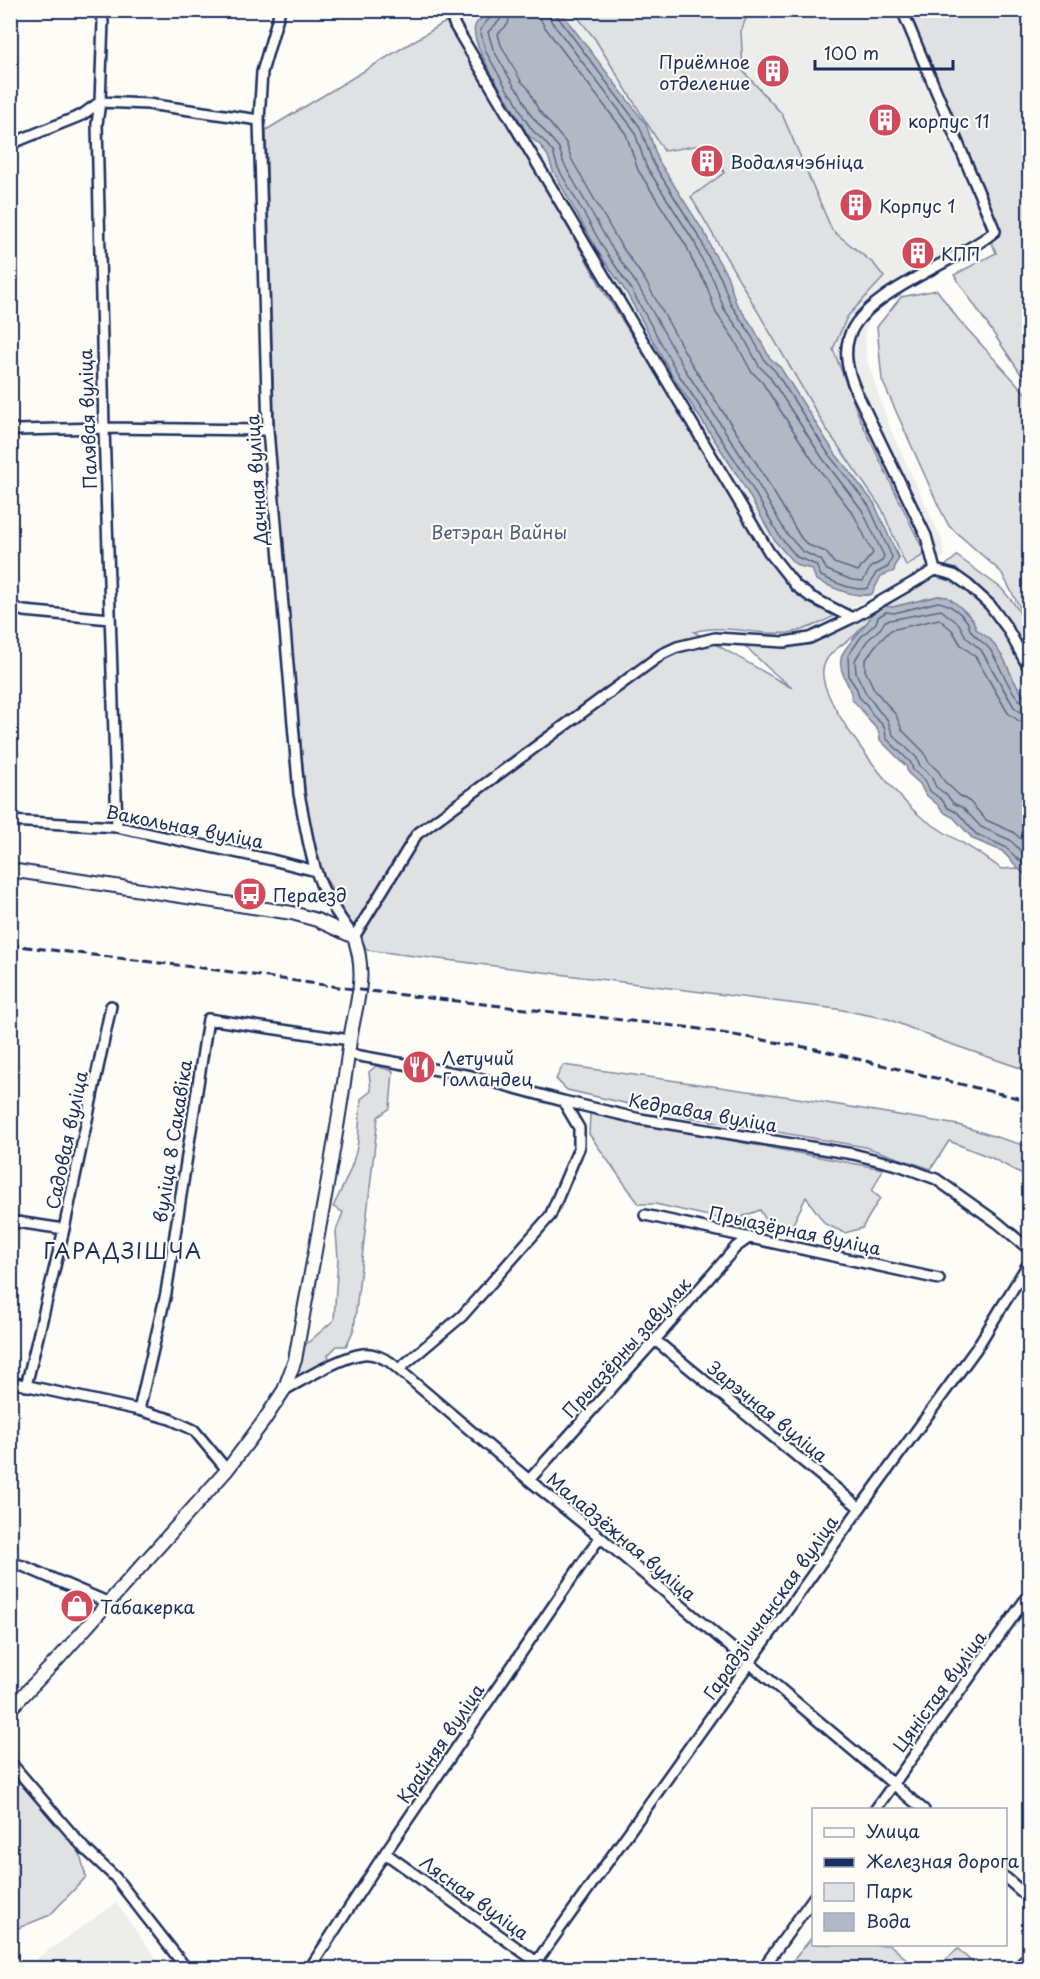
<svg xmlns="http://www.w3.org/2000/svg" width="1040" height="1979" font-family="'Playpen Sans',sans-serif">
	<rect width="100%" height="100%" fill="#fdfcf7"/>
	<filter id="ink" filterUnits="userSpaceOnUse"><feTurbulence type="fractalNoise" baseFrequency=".0167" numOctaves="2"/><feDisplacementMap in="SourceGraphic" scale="12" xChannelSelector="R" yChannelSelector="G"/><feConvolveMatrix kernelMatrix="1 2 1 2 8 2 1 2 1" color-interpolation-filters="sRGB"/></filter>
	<g filter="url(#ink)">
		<!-- built -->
		<path fill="#edeeec" d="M449 10 896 11 983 222 981 239 943 260 942 273 929 275 885 299 871 317 865 331 867 359 883 408 893 435 941 537 945 556 920 572 849 609 831 604 798 586 719 472 606 295 519 141 447 21Z
			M11 1229 22 1231 11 1306 10 1229Z
			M116 1903 163 1968H23L46 1952Z"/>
		<!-- green -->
		<path fill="#e0e1e3" stroke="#7e88a0" stroke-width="1.5" d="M573 11H749L741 31 743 71 782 114 832 230 874 264 884 277 847 317 833 349 860 419 925 554 906 566 882 509 825 427 691 197 724 173 713 143 664 151 595 39Z
			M901 11H1029V385L1023 377 954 275 996 253Z
			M447 21 519 141 606 295 719 472 798 586 831 604 849 609C829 618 810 630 788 633 757 636 725 623 694 632L792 688 768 668 744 645C801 653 823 638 872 613 871 621 867 622 862 627 859 629 858 632 856 634 844 645 825 652 823 670 818 701 896 797 920 816 946 836 976 848 1001 869L1018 868 1029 879V1071L942 1041 888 1019 837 1009 367 950 361 938 341 910 331 887 322 873 307 809 276 482 266 130Z
			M937 290 958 319 1029 397V625L1001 572 949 526 939 507 882 380 877 327 901 297Z
			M957 556 1001 588 1013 602 1029 627V702L1025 698 1014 681 1004 659 976 629 968 614 947 597 938 596 893 607 885 606 930 579Z
			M563 1065 791 1097 958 1125 1029 1147V1178L992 1158 949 1141 931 1169 865 1147 677 1115 567 1090 556 1079Z
			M376 1066 393 1071 390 1108 378 1117 354 1329 346 1346H337L328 1355 330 1361 295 1378 303 1347 334 1320 338 1258 336 1231 343 1212 333 1207C343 1186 355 1164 358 1141 359 1127 360 1113 361 1099L371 1091 369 1072Z
			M590 1114 883 1169 872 1191 880 1198 862 1228 845 1233 825 1224 806 1197 791 1228 773 1232 760 1210 731 1221 655 1204H639L589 1134Z
			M11 1772 79 1850 86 1877 50 1915 11 1931Z
			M813 1936 814 1944 890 1945 917 1968H787Z
			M958 1949 978 1968H936Z"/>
		<!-- water -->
		<path fill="#b3b8c5" stroke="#76819c" stroke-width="1.5" d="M492 10 560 11 646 124 658 160 707 237 712 250 727 275 736 303 753 327 770 358 780 367 834 452 874 503 899 559 896 563 894 571 881 576 872 594C856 599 831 587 816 580L812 569 799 566 793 562 775 541 738 476 672 375 626 292 599 253 553 171 548 156 540 145 528 135 508 100 504 95C496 82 470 40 475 26 478 19 486 15 492 10Z
			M938 596 947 597 958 605 973 620 976 629 991 640 1004 659 1014 681 1025 698 1029 702V879L1002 851 973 839 954 818 945 813 938 805 925 794 920 784 908 773 906 766 880 740C879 726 875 729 868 719 863 712 860 706 852 700 852 684 836 673 842 655 847 642 871 623 872 613L885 606 893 607Z"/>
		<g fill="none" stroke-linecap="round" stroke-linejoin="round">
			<!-- shore -->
			<path stroke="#586687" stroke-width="1.5" d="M495 10 493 16 487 21 480 30 486 52 508 91 514 97 524 118 533 131 544 141 553 152 558 168 604 249 631 289 677 372 743 472 780 537 797 557 816 565 821 576C834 582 855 592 868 588L876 573 888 567 892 557 869 506 829 455 775 371 765 361 748 330 731 305 721 278 706 253 701 240 653 163 640 127 557 16 556 10
				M502 10 500 20 488 32 493 49 514 86 520 93 530 114 559 148 564 164 610 245 638 286 684 368 749 468 786 533 802 551 821 560 827 570 852 580 863 581 871 567 882 561 884 556 862 510 823 459 769 376 759 366 742 334 724 309 714 281 700 256 695 243 646 166 634 130 551 21 548 10
				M511 10 508 24 498 34 501 45 521 81 528 88 538 109 566 143 572 160 618 241 645 280 691 363 757 464 801 538 808 545 826 552 834 563 858 571 873 553 854 515 815 464 762 382 751 371 734 339 716 313 706 284 692 260 687 247 638 170 626 134 544 26 540 18 539 10
				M1030 706C1013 704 1000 664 991 651 986 643 976 639 971 631 970 630 968 624 968 623 962 613 948 603 938 602L894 613 886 612 878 617 876 623 861 637 848 656 849 677 857 689 859 697 867 705 873 716 881 723 885 729 886 738 911 763 913 770 925 780 930 791 942 800 948 808 958 813 976 834 1005 847 1030 870
				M1030 714 1022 713 1014 707 981 650 966 637 959 624 941 610 885 621 881 628 867 641 855 660 856 673 866 693 879 711 887 719 893 735 917 758 920 766 931 776 936 787 947 795 953 803 963 808 981 827 1010 840 1030 860
				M1030 723 1019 721 1008 713 975 656 961 645 952 630 939 619 891 630 875 646 865 661V670L874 689 896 715 902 730 924 752 928 761 939 772 944 781 959 795 970 802 986 820 1013 832 1030 847"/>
			<!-- minor casing -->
			<g stroke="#1b2f5e" stroke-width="14">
				<path id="minor" d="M98 10 103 21 100 102 97 124 104 428 117 827
					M280 10 262 72 259 120 268 430 299 794C306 827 310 863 325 893 333 909 344 923 354 937L417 834 662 654 677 647 715 638 784 642 810 638 852 618 935 570 926 536 856 391C849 374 843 356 849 337 863 292 959 262 995 231L902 10
					M451 15 455 26 769 552 796 586 811 597 852 618
					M10 144 82 115 100 102 148 104 259 120
					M10 427 17 430 104 428 268 430
					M935 570 954 575 968 585 990 605 1007 628 1030 670
					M10 607 24 611 110 619
					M10 821 117 827 272 860 316 871
					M349 1054 471 1076 563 1101 640 1119 853 1154 901 1166 936 1179 998 1223 1030 1250
					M645 1215 939 1279
					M10 1221 64 1229
					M655 1340 860 1508
					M399 1369 462 1316 550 1216 579 1148V1128L563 1101
					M10 1382 139 1410 170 1419 194 1430 227 1470
					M26 1386 64 1229 111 1006
					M284 1390C305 1379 340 1357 363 1354 373 1353 381 1357 390 1362L529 1480 600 1537 924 1810
					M139 1410 166 1293 208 1019 350 1040
					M529 1480 655 1340 736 1247 750 1237
					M10 1563 23 1566 107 1602
					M10 1762 83 1847 115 1877 186 1968
					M875 1810 1030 1593
					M385 1853 545 1968
					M1006 1878 1030 1899
					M310 1968 385 1853 600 1537
					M532 1968 860 1508 976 1349 1030 1261
					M763 1968 814 1897
					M1018 1968 1030 1954"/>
			</g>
			<!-- secondary casing -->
			<g stroke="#1b2f5e" stroke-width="16">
				<path id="secondary" d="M10 870 292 913 317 920 354 937C368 977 356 1001 350 1040 336 1147 314 1253 295 1360L284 1390 263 1422 227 1470 59 1658 10 1709"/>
			</g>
			<!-- minor -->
			<use href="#minor" stroke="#fdfcf7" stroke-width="9"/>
			<!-- secondary -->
			<use href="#secondary" stroke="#fdfcf7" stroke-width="12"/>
			<!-- rail -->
			<path stroke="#1b2f5e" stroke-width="3" stroke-dasharray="9 4.5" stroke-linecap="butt" d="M10 945 210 969 360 990 693 1028 816 1049 1030 1101"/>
		</g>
	</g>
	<!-- icons -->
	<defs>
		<g id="building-disc" transform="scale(1.725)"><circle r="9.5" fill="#d1495b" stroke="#fdfcf7"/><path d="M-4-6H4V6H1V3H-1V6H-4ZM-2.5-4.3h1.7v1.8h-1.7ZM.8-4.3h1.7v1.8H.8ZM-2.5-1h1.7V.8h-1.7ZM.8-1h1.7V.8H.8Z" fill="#fff"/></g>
		<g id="bus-disc" transform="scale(1.725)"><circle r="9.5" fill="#d1495b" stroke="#fdfcf7"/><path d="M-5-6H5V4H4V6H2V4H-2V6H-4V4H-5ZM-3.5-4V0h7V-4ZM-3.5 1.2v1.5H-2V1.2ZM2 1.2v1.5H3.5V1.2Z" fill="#fff"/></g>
		<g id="restaurant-disc" transform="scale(1.725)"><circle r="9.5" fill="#d1495b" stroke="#fdfcf7"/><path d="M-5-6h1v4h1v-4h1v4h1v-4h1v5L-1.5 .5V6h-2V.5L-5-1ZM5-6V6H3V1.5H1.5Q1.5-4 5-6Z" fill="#fff"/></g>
		<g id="shop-disc" transform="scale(1.725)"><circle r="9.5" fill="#d1495b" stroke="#fdfcf7"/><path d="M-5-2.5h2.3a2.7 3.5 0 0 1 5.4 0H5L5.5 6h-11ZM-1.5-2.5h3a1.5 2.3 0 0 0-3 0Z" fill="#fff"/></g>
	</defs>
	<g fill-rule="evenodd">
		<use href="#building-disc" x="773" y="71"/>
		<use href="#building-disc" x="885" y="120"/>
		<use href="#building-disc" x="707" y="161"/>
		<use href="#building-disc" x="856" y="205"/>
		<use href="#building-disc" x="918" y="253"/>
		<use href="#bus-disc" x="250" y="894"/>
		<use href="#restaurant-disc" x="419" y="1067"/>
		<use href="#shop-disc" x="77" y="1606"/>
	</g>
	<g text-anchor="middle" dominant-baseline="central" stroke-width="4.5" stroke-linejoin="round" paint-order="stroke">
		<!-- poi labels -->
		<g font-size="18" fill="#1b2f5e" stroke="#fdfcf7" text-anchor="start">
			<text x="750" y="61" text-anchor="end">Приёмное<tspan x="750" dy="21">отделение</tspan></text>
			<text x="908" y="120">корпус 11</text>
			<text x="730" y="161">Водалячэбніца</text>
			<text x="879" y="205">Корпус 1</text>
			<text x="941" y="253">КПП</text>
			<text x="273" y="894">Пераезд</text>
			<text x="442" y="1057">Летучий<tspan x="442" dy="21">Голландец</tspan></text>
			<text x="100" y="1606">Табакерка</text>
		</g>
		<!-- street labels -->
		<g font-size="18" fill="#1b2f5e" stroke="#fdfcf7">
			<text transform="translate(87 419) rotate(-92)">Палявая вуліца</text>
			<text transform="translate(256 480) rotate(-94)">Дачная вуліца</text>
			<text transform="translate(185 826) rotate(11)">Вакольная вуліца</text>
			<text transform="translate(703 1112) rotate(10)">Кедравая вуліца</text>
			<text transform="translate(66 1140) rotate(-78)">Садовая вуліца</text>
			<text transform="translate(172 1141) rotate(-81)">вуліца 8 Сакавіка</text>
			<text transform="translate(795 1230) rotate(12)">Прыазёрная вуліца</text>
			<text transform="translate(626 1347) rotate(-48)">Прыазёрны завулак</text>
			<text transform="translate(768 1411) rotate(39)">Зарэчная вуліца</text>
			<text transform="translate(622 1536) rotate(40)">Маладзёжная вуліца</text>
			<text transform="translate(770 1607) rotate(-55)">Гарадзішчанская вуліца</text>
			<text transform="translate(939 1691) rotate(-54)">Цяністая вуліца</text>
			<text transform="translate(440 1743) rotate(-56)">Крайняя вуліца</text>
			<text transform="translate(475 1897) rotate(36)">Лясная вуліца</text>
		</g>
		<!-- park labels -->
		<g font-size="18" fill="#4c5c7f" stroke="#fdfcf7">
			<text x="499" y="531">Ветэран Вайны</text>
		</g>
		<!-- quarter labels -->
		<g font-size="21" letter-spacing="1.5" fill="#1b2f5e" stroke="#fdfcf7">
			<text x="123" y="1250">ГАРАДЗІШЧА</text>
		</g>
	</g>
	<!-- margin -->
	<rect width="1040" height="1979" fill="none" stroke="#fdfcf7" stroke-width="36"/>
	<rect x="18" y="18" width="1004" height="1943" fill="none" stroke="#1b2f5e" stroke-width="2" filter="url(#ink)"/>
	<!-- legend -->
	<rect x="812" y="1808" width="195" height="138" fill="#fdfcf7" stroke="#a3aaba" stroke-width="1.5"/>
	<rect x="824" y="1828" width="30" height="9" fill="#fdfcf7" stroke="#a3aaba" stroke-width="1.5"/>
	<text x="866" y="1838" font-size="18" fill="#1b2f5e">Улица</text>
	<rect x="824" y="1858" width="30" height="9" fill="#1b2f5e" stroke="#a3aaba" stroke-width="1.5"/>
	<text x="866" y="1868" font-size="18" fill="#1b2f5e">Железная дорога</text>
	<rect x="824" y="1883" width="30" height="18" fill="#e0e1e3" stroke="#a3aaba" stroke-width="1.5"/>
	<text x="866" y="1898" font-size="18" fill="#1b2f5e">Парк</text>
	<rect x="824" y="1913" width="30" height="18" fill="#b3b8c5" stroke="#a3aaba" stroke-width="1.5"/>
	<text x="866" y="1928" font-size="18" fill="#1b2f5e">Вода</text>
	<!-- scale -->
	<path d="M815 60v9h138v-9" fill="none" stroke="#1b2f5e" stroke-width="3"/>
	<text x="824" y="60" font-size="18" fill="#1b2f5e" stroke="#fdfcf7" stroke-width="4.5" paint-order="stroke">100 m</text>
</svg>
